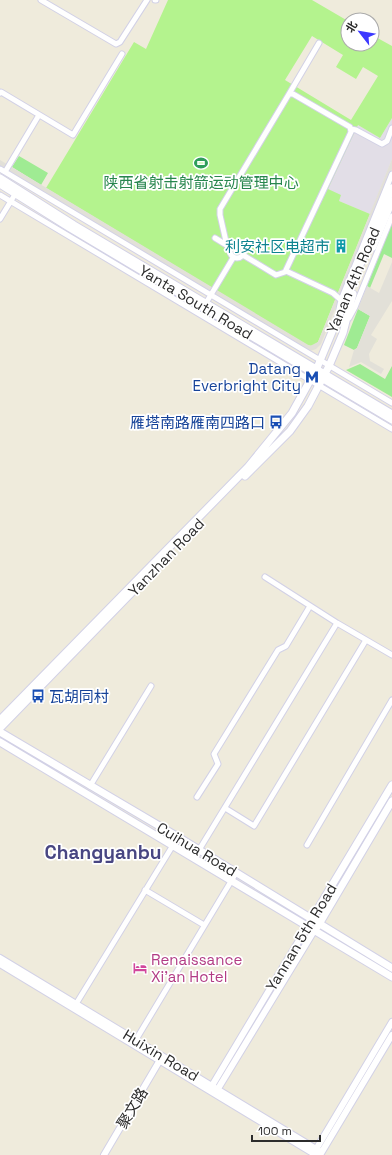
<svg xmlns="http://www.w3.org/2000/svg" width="392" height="1155" font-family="'Space Grotesk','Noto Sans SC',sans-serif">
	<rect width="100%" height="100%" fill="#efebdc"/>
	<!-- industrial -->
	<path fill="#e2dee7" d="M392 118V159L370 214 339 201 328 189 358 125 380 138Z"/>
	<!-- green -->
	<path fill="#9feb93" d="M19 156 48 173 41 185 12 167Z
		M392 223V258L384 254 370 288 367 286Z
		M358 309 370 316 357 348 354 350 344 345Z
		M360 364 385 379 392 366V397L346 370Z"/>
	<!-- pitch -->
	<path fill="#b4f38e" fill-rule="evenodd" d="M168 0H312L348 21V44H372V35L392 46V118L380 138 358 125 328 189 341 195 339 201 370 214 318 342 313 346 307 345 46 188 134 42 146 49ZM312 36 343 55 336 67 356 79 363 67 378 76 351 120 285 80Z"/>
	<!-- plaza -->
	<path fill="#e2e0d8" d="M392 159V169L321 344 316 349 310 351 0 166V160L310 346 318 342Z
		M392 262V301L371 335 377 339 369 354 370 361 384 369 381 374 361 362 349 367 354 350 357 348 370 316 358 309 367 286 379 293Z"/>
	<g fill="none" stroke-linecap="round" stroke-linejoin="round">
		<!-- minor casing -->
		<g stroke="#d2d1e6" stroke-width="7">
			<path id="minor" d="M41 0 116 44 120 42 147 0
				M155 0H156
				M0 93 1 92 73 135 122 54
				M289 94 319 43
				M351 129 356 130 382 144 387 141 392 128
				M0 169 392 403
				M5 172 39 115
				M0 195 392 429
				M0 219 17 191
				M215 238 228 246
				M230 251a7 7 0 1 1 14 0a7 7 0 1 1-14 0Z
				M227 246 220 215V209L289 94H293L350 127 351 132 285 272 276 275 243 255
				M286 271 333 293 341 300
				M206 303 233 258
				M339 309 341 300 392 174
				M349 318 355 307 392 216
				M265 577 337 623 392 655
				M90 786 151 686
				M197 797 218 764 214 754 278 650 286 646 310 606
				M225 808 254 826 366 640
				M307 845 392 700
				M199 850 337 623
				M145 890 204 925
				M76 1004 178 837
				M134 1043 236 873"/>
		</g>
		<!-- tertiary casing -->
		<g stroke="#d2d1e6" stroke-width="8">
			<path id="tertiary" d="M0 958 321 1152
				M0 964 316 1155
				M210 1089 307 927
				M216 1092 314 931
				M315 1151 392 1022
				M104 1155 160 1060
				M320 1155 392 1035"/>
		</g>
		<!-- secondary casing -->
		<g stroke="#d2d1e6" stroke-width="9">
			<path id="secondary" d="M0 178 74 225 392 414
				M0 184 70 228 392 420
				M373 247 392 201
				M245 476 290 431 308 406 329 366 343 333 353 294
				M0 720 248 467 292 413 317 368 392 188
				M0 728 167 556
				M0 732 178 837 392 968
				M0 742 392 977
				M310 922 392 785
				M318 926 392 801"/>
		</g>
		<!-- minor -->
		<use href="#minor" stroke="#fff" stroke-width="5"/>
		<!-- tertiary -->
		<use href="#tertiary" stroke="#fff" stroke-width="6"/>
		<!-- secondary -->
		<use href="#secondary" stroke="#fff" stroke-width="7"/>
	</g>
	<!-- icons -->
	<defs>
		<g id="stadium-bare" transform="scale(1.08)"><path d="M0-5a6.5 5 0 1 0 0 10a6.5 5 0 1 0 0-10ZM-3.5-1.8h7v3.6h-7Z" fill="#2e9e5b" stroke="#fff" stroke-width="2.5" paint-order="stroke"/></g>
		<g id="building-bare" transform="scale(1.08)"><path d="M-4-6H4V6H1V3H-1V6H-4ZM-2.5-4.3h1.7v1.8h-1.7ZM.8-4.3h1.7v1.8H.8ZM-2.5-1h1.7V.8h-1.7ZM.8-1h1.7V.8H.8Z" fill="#0f9aa8" stroke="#fff" stroke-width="2.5" paint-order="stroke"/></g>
		<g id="metro-bare" transform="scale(1.08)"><path d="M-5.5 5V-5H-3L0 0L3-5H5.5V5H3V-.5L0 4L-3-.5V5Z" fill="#1a4fb4" stroke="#fff" stroke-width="2.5" paint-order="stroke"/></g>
		<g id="bus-bare" transform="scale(1.08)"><path d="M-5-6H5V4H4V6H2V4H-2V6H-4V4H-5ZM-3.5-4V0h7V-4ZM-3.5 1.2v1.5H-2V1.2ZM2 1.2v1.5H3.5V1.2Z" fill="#1a4fb4" stroke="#fff" stroke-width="2.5" paint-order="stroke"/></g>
		<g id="hotel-bare" transform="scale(1.08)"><path d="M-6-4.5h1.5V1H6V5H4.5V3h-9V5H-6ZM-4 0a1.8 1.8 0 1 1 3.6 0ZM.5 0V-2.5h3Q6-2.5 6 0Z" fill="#d1479c" stroke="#fff" stroke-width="2.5" paint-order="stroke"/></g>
	</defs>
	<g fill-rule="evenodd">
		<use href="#stadium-bare" x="201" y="163"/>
		<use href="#building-bare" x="341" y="246"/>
		<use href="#metro-bare" x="312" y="377"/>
		<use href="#bus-bare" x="276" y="422"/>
		<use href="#bus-bare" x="38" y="696"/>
		<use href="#hotel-bare" x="140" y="968"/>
	</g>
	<g text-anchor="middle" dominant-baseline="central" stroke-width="3.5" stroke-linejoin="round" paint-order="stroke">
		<!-- leisure labels -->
		<g font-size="15" fill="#27864d" stroke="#fff">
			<text x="201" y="182">陕西省射击射箭运动管理中心</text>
		</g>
		<!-- culture labels -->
		<g font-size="15" fill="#0d838f" stroke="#fff" text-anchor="end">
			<text x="330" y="246">利安社区电超市</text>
		</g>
		<!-- street labels -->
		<g font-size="15" fill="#2c2c2c" stroke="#fff">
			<text transform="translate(353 280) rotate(-67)">Yanan 4th Road</text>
			<text transform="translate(196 302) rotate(31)">Yanta South Road</text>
			<text transform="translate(166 557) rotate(-46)">Yanzhan Road</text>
			<text transform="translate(197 849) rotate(31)">Cuihua Road</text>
			<text transform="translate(301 937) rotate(-59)">Yannan 5th Road</text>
			<text transform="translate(161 1055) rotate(31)">Huixin Road</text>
			<text transform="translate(132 1108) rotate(-59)">聚文路</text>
		</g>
		<!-- transit labels -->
		<g font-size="15" fill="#164399" stroke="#fff" text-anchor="end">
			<text x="301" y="368">Datang<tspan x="301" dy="17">Everbright City</tspan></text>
			<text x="265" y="422">雁塔南路雁南四路口</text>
			<text x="49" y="696" text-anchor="start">瓦胡同村</text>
		</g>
		<!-- hotel labels -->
		<g font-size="15" fill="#b23c85" stroke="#fff" text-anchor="start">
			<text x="151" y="959">Renaissance<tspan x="151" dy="17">Xi'an Hotel</tspan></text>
		</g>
		<!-- district labels -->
		<g font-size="19" font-weight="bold" fill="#484682" stroke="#fff">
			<text x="103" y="852">Changyanbu</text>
		</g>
	</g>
	<!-- north arrow -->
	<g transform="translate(360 32) rotate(301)"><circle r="19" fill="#ffffff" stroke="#ababab"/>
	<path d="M0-3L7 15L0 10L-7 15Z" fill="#3d39ff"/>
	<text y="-6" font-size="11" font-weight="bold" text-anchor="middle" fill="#2c2c2c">北</text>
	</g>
	<!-- scale -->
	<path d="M252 1135v6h68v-6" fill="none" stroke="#2c2c2c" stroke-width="2"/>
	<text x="258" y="1135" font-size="12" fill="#2c2c2c" stroke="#ffffff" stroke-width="3" paint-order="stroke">100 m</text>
</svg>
